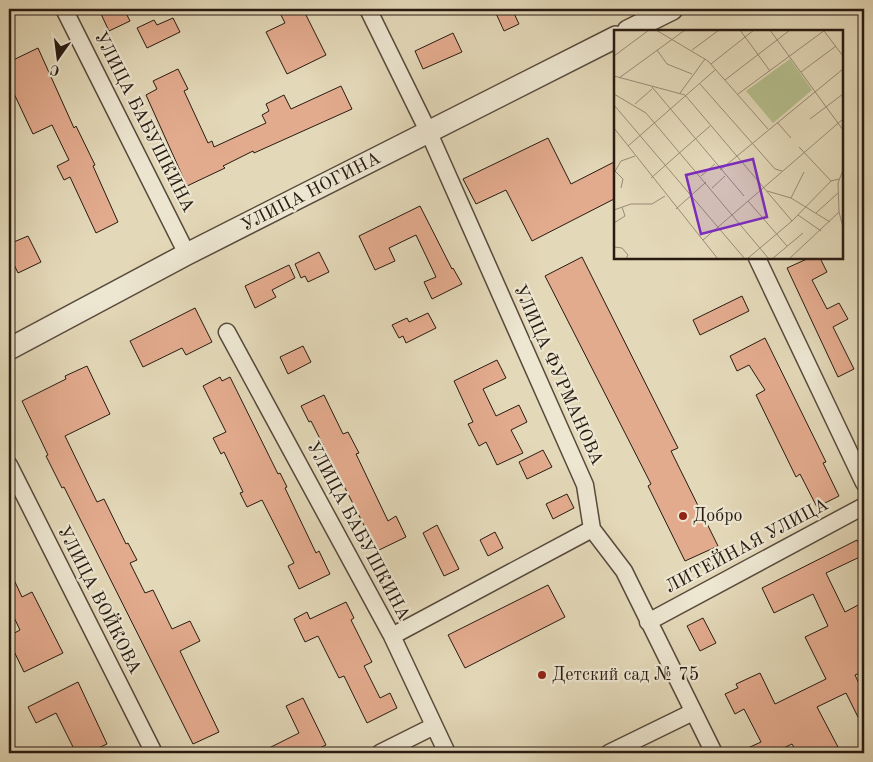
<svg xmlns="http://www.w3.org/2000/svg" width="873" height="762" font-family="'Old Standard TT',serif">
	<rect width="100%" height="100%" fill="#e3d8b8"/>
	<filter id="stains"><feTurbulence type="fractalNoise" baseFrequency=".004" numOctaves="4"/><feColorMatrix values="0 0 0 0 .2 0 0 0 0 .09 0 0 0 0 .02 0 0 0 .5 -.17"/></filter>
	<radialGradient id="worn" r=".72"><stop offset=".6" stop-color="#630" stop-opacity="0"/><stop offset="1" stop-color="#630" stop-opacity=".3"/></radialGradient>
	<!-- building -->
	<path fill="#e3ab8e" stroke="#281b12" d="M113 9H124L130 21 109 31 101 14Z
		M278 9H303L326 55 287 74 266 32 285 23Z
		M494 9H512L519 24 504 31Z
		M173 18 180 32 147 48 137 28 154 20 157 25Z
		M453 33 462 52 423 69 415 51Z
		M38 48 74 128 76 126 95 165 93 166 118 222 96 233 70 177 64 180 57 166 69 160 52 125 33 134 9 83V62Z
		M178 69 188 89 184 91 208 143 212 141 214 147 266 123 262 115 269 111 266 104 284 95 291 109 341 86 352 109 254 153 253 151 223 166 225 168 187 186 146 95 157 89 153 81Z
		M548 138 571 184 616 161V198L532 241 506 190 476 204 463 179Z
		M420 206 452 269 453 268 462 284 432 299 424 282 436 277 416 235 389 248 395 261 375 270 359 236Z
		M28 236 41 262 18 273 9 254V244Z
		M319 252 329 272 308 282 305 276 301 278 295 264Z
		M582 257 678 448 671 451 718 546 685 561 648 486 651 484 545 276Z
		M809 258H820L827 272 812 280 827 309 839 303 848 319 833 327 854 369 838 377 787 268Z
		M289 265 295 278 272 290 276 297 255 308 245 286Z
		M742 296 749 311 700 335 693 320Z
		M195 308 212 342 186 355 182 348 143 367 130 341Z
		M428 313 436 328 406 343 403 336 399 338 392 325 407 318 409 322Z
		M765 338 826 462 823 463 839 496 817 507 800 474 796 477 756 395 765 390 749 365 737 371 730 356Z
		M303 346 311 362 288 374 280 357Z
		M497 360 506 378 483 389 496 416 519 405 527 422 511 430 523 453 497 465 486 442 479 446 468 424 473 422 454 381Z
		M87 366 110 414 65 436 97 502 104 499 126 544 128 543 137 560 130 563 145 593 153 590 172 629 190 621 200 641 180 651 219 732 193 744 64 487 62 488 46 456 48 455 22 401 66 379 65 376Z
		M220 377 222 381 230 377 278 474 280 473 287 487 285 488 316 553 319 551 330 574 299 589 288 566 294 563 262 500 247 507 240 493 243 492 224 452 221 454 213 438 226 432 203 386Z
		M324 395 343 434 348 432 359 453 356 454 388 521 396 516 406 537 377 551 311 421 309 422 301 406Z
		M543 450 552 467 527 479 519 462Z
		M567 494 574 508 553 519 546 504Z
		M437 525 459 569 444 576 423 533Z
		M495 532 503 548 488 556 480 540Z
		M857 540 864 555 826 573 845 612 860 604 864 612V671L855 675 864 694V729L846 693 817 707 838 747 825 753H797L792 744 773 753H737L761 742 744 709 735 714 725 694 738 688 736 684 760 673 775 704 826 679 805 637 828 626 813 594 774 613 762 588Z
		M9 569 22 597 32 592 63 653 24 672 9 641V636L20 630 9 607Z
		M548 585 565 617 465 668 448 635Z
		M346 602 354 618 351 620 372 662 364 666 380 698 390 693 397 708 367 723 344 676 339 678 318 636 305 642 294 619 307 612 310 619Z
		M703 618 716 643 700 651 687 626Z
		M78 682 107 744 88 753H76L56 713 36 723 28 707Z
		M303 698 326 745 309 753H259L299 733 286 706Z"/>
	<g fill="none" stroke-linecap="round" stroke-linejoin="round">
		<!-- minor casing -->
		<g stroke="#574a3c" stroke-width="19">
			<path id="minor" d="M64 9 187 254
				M368 9 429 133 585 485 592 529 624 571 714 753
				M757 258 864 483
				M227 332 392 636 447 753
				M9 465 154 753
				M648 622 864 506
				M392 636 592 529
				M380 753 434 726
				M609 753 693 712"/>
		</g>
		<!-- tertiary casing -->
		<g stroke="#574a3c" stroke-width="24">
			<path id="tertiary" d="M628 31 672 9
				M9 349 187 254 616 37"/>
		</g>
		<!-- minor -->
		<use href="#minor" stroke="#ede6d1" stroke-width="16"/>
		<!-- tertiary -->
		<use href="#tertiary" stroke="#ede6d1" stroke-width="21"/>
	</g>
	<!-- markers -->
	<g fill="#8f2418" stroke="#ede6d1" stroke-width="2">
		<circle cx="683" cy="516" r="5"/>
		<circle cx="542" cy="675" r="5"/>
	</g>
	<g text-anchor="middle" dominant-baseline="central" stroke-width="4.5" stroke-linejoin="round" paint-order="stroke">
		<!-- street labels -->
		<g font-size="18" fill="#281b12" stroke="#ede6d1">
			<text transform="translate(144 122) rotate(63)">УЛИЦА БАБУШКИНА</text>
			<text transform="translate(311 192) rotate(-27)">УЛИЦА НОГИНА</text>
			<text transform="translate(558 375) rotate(66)">УЛИЦА ФУРМАНОВА</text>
			<text transform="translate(358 531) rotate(62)">УЛИЦА БАБУШКИНА</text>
			<text transform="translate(747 546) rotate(-28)">ЛИТЕЙНАЯ УЛИЦА</text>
			<text transform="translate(99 600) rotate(63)">УЛИЦА ВОЙКОВА</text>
		</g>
		<!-- poi labels -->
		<g font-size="18" fill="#281b12" stroke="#ede6d1" text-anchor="start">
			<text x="693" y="516">Добро</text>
			<text x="552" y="675">Детский сад № 75</text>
		</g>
	</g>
	<!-- overview -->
	<g transform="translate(614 30)">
		<rect width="229" height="229" fill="#e3d8b8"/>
		<path d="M176 29 198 60 159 93 132 61Z" fill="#b5be8d"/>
		<path fill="none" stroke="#988c76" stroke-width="1" d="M42 0 94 31 154 99M126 0 156 41M156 0 229 100M210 1 229 26M43 20 53 34 78 44M78 20 105 0M0 26 35 0M97 34 140 0M187 42 222 16M0 46 71 65 178 191M5 48 71 0M111 50 176 0M86 54 161 139 168 141M38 57 130 166M66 63 91 29M0 64 32 83 155 229M124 64 211 0M21 74 38 59M0 75 131 229M196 89 229 64M163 92 177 108M0 98 104 229M14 116 101 40M185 117 217 151M106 140 229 39M1 141 9 149 7 158M0 143 7 131 21 126M87 146 101 134M37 148 96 96M98 158 111 146M153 161 177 168 216 192M177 168 190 142M134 171 173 216M62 179 92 152M0 180 17 174H38L51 166M225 182 229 197M202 183 224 163M184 185 207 201M0 193 11 186 8 177M89 210 229 89M0 217 8 218 14 225 12 229M133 229 178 191 217 151 225 149M158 229 189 203M175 229 225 182 224 153 229 140"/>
		<path fill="#7b2cbf" fill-opacity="0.15" stroke="#7b2cbf" stroke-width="2.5" d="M139 129 153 187 87 204 72 145Z"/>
		<rect width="229" height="229" fill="none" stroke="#281b12" stroke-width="2.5"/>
	</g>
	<!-- margin -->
	<rect width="873" height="762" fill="none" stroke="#e3d8b8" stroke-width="30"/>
	<rect x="10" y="10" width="853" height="742" fill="none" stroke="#281b12" stroke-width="2.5"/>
	<rect x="15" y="15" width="843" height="732" fill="none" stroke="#281b12"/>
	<!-- north arrow -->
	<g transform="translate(58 58) rotate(194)" stroke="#ede6d1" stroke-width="4" paint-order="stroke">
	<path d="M0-4L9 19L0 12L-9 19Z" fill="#281b12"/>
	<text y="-8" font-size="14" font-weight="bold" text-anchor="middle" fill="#281b12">С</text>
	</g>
	<rect width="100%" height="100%" filter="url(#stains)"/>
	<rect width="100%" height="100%" fill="url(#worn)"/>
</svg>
